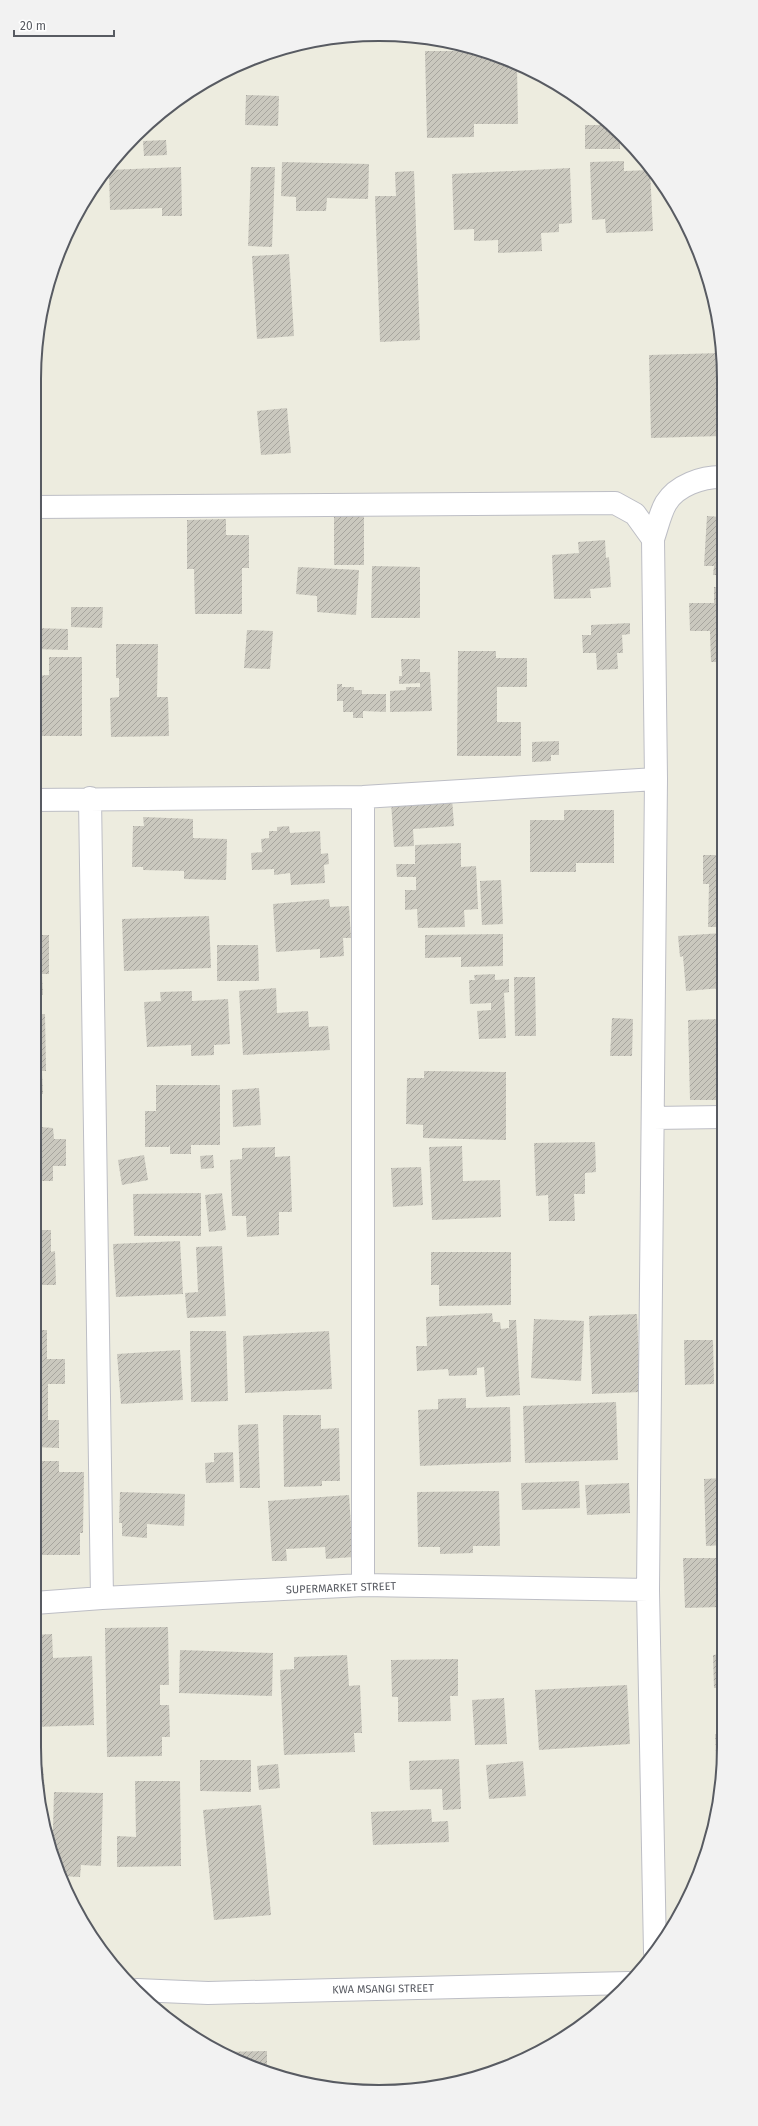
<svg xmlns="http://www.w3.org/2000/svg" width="758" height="2126" font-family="'Fira Sans',sans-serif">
	<defs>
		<pattern id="building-hatch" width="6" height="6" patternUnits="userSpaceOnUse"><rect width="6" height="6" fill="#cac8be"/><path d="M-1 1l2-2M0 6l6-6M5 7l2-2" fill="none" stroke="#a7a59e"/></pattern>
	</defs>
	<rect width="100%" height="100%" fill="#edecdf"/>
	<!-- building -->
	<path fill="url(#building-hatch)" d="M425 51H480L517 66 518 124H474V137L427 138Z
		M246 95 279 96 278 126 245 125Z
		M585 125H607L620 136V149H585Z
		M166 140 167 155 144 156 143 141Z
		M624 161V171L650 170 653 231 606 233 605 219 592 220 590 162Z
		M282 162 369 164 368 199 327 198 326 211H296V197L281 196Z
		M181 167 182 216H162V208L110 210 109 170Z
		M251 167H275L272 247 248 246Z
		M570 168 572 223 559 224V232L541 233 542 251 498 253V240L474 241V229L454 230 452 174Z
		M414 171 420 340 380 342 375 196H396L395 172Z
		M289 254 294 336 257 339 252 256Z
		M721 353V436L651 438 649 355Z
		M287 408 291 453 261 455 257 411Z
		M334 513H364V565H334Z
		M707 516 721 517 722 575H713L714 566H704Z
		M226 519V535H249V568H242V614H195L194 569H187V520Z
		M605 540 606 558 609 557 611 587 590 589 591 598 554 599 552 555 579 553 578 542Z
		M372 566 420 567V618H371Z
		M298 567 359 570 356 615 317 612V596L296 594Z
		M714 587H722V662H711L710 631H690L689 603H714Z
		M71 607H103L102 628 71 627Z
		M630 623V634L622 635 623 653H617L618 669 597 670 596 653H583L582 635H591V625Z
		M34 628 68 629V650L34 649Z
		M247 630 273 631 270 669 244 668Z
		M116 644H158L157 697H168L169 736 111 737 110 698 119 697V678H116Z
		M458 651H496V658H527V687H497V722H521V756H457Z
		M49 657H82V736H34V676L49 675Z
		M401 659H420V672H430L432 711 390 712V691L406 690V687H420V683L399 684V676H402Z
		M337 684H342V687H354V690H362V694H386V712L363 711V718H353V712H343V701H337Z
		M559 741V755H551V761L532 762V742Z
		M452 798 454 826 413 829 414 846 394 847 391 802Z
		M564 810H614V863H576V872H530V820H564Z
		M143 817 193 819V838L227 839 226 880 184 879V871L143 870V867H132L133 826H144Z
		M289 826 290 833 320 831 321 854 328 853 329 864 324 865 325 883 291 885 290 873 274 875V869L252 870 251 853 262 852 261 839 269 838V831H277V827Z
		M461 843V867L476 866 478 909 464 910 465 927 418 928 417 909 405 910V890H416V877H397L396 864H415V845Z
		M703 855H722V927H708L709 884H703Z
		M501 880 503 924 482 925 480 881Z
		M329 899 330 907 349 906 351 938H343L344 956 320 958V949L276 952 273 904Z
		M34 915H39V935H49V974H42L43 995H34Z
		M209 916 211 968 124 971 122 919Z
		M722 933V988L686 991 683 956 680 957 678 936Z
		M503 934V966L461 967V957L425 958V935Z
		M217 945H258L259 981H217Z
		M495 974V980L509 979V992L504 993 506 1038 479 1039 477 1011 491 1010V1003L470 1004 469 980H475L474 975Z
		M514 977H535L536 1036H515Z
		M276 988 277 1013 308 1011 309 1027 328 1026 330 1050 243 1055 239 991Z
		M192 991V1001L228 999 230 1044 214 1045V1055L191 1056V1045L147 1047 144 1002 161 1001 160 992Z
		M34 1014H45L46 1071H42L43 1094H34Z
		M612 1018 633 1019 632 1056H610Z
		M722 1019 723 1100H690L688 1020Z
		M424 1071 506 1072V1140L423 1138V1125L406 1124 407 1078H424Z
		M156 1085H220V1145H191V1154H170V1144L169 1147H145V1111H156Z
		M259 1088 261 1125 233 1127 232 1090Z
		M34 1105H40V1127L53 1128 54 1139H66V1166H53V1181H40L41 1185H34Z
		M595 1142 596 1172 585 1173V1194H574L575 1221H549L548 1195 536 1196 534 1143Z
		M462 1146 463 1181 500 1180 501 1217 432 1220 429 1147Z
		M275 1147V1157L290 1156 292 1212H279V1235L247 1237 246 1216H232L230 1160 242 1159V1148Z
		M144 1155 148 1180 122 1185 118 1160Z
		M213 1155 214 1168 201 1169 200 1156Z
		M421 1167 423 1205 393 1207 391 1168Z
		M201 1193V1236H134L133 1194Z
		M222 1193 226 1230 209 1232 205 1195Z
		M34 1230H51V1252L55 1251 56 1285H34Z
		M180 1241 183 1294 116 1297 113 1244Z
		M222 1246 226 1316 187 1318 185 1293 198 1292 196 1247Z
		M431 1252H511V1305L439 1306V1285H431Z
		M492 1313 493 1322H500L501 1329 509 1328V1320H516L520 1395 486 1397 484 1367 477 1368V1375L449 1376 448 1369 417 1371 416 1346H427L426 1317Z
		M637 1314 640 1392 592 1394 589 1316Z
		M534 1319 584 1321 581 1381 531 1378Z
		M34 1330H47V1359H65V1384H48V1420H59V1448L34 1447Z
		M190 1331H226L228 1401 191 1402Z
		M329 1331 332 1389 245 1393 243 1336Z
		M684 1340H713L714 1384 685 1385Z
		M180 1350 183 1400 121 1404 117 1354Z
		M466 1398V1408L510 1407 511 1462 420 1466 418 1410 438 1409V1399Z
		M616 1402 618 1460 525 1463 523 1406Z
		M283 1415H321V1429L339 1428 340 1481H322V1486L284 1487Z
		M258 1424 260 1488H240L238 1425Z
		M233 1452 234 1482 206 1483 205 1463 214 1462V1453Z
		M34 1461H59V1472H84L83 1533H80V1555H37L38 1534H36L34 1530Z
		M723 1478 724 1545 706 1546 704 1479Z
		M579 1481 580 1508 522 1510 521 1483Z
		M629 1483 630 1513 587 1515 585 1485Z
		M499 1491 500 1546H473V1553L440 1554V1547H418L417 1492Z
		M120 1492 185 1494 184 1526 147 1524V1538L122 1536V1523H119Z
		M349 1495 353 1557 326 1559 325 1547 286 1549 287 1561H272L268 1501Z
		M683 1558H719L721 1607 685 1608Z
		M168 1627 169 1685H160V1705H169L170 1737H162V1756L107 1757 105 1628Z
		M52 1634 53 1658 92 1656 94 1725 34 1727V1635Z
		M180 1650 273 1653 272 1696 179 1693Z
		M724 1654V1688H714L713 1655Z
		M347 1655 349 1686 360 1685 362 1733H354L355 1752 284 1755 280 1670 294 1669V1657Z
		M458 1659V1696H450L451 1721 398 1722V1697H392L391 1660Z
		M627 1685 630 1744 539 1750 535 1690Z
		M504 1698 507 1744 475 1745 472 1700Z
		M715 1734H724L720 1781H717Z
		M459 1759 461 1809 443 1810 442 1789 410 1790 409 1761Z
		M200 1760H251V1792L200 1791Z
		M523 1761 526 1796 489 1799 486 1765Z
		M278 1764 280 1788 259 1790 257 1766Z
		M36 1767H43L45 1791 38 1792Z
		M135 1781H180L181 1866 117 1867V1836L136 1837Z
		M54 1792 103 1793 101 1866 81 1865 80 1877 59 1876 45 1830H53Z
		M261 1805 271 1915 214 1920 203 1810Z
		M431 1809 432 1822 448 1821 449 1842 373 1845 371 1812Z
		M267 2051V2069L226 2056 220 2052Z"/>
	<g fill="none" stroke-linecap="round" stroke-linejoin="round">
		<!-- minor casing -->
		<g stroke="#bdbec5" stroke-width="24">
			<path id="minor" d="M34 507 615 503 635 514 653 539
				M90 798 102 1598
				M34 800 363 797 656 779
				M653 1118 723 1117
				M363 1585V797
				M34 1603 102 1598 363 1585 648 1590
				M655 1952 648 1590 656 779 653 539C657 528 660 513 666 503 677 485 702 477 721 477
				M137 1990 208 1993 629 1983"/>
		</g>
		<!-- minor -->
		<use href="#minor" stroke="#fff" stroke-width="22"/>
	</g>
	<g text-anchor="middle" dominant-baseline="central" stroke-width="3" stroke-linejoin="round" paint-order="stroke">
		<!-- street labels -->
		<g font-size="11" fill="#585b62" stroke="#fff">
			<text transform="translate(341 1588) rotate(-2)">SUPERMARKET STREET</text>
			<text transform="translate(383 1989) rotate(-1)">KWA MSANGI STREET</text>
		</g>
	</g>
	<!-- crop -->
	<path d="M0 0H758V2126H0ZM379 41H379A338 338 0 0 1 717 379V1747A338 338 0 0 1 379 2085H379A338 338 0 0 1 41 1747V379A338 338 0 0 1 379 41Z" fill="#f2f2f2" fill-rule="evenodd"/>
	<path fill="none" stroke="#585b62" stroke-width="2" d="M379 41H379A338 338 0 0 1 717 379V1747A338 338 0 0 1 379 2085H379A338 338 0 0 1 41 1747V379A338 338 0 0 1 379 41Z"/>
	<!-- scale -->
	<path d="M14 30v6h100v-6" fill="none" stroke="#585b62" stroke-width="2"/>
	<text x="20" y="30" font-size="12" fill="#585b62" stroke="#ffffff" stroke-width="3" paint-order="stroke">20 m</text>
</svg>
